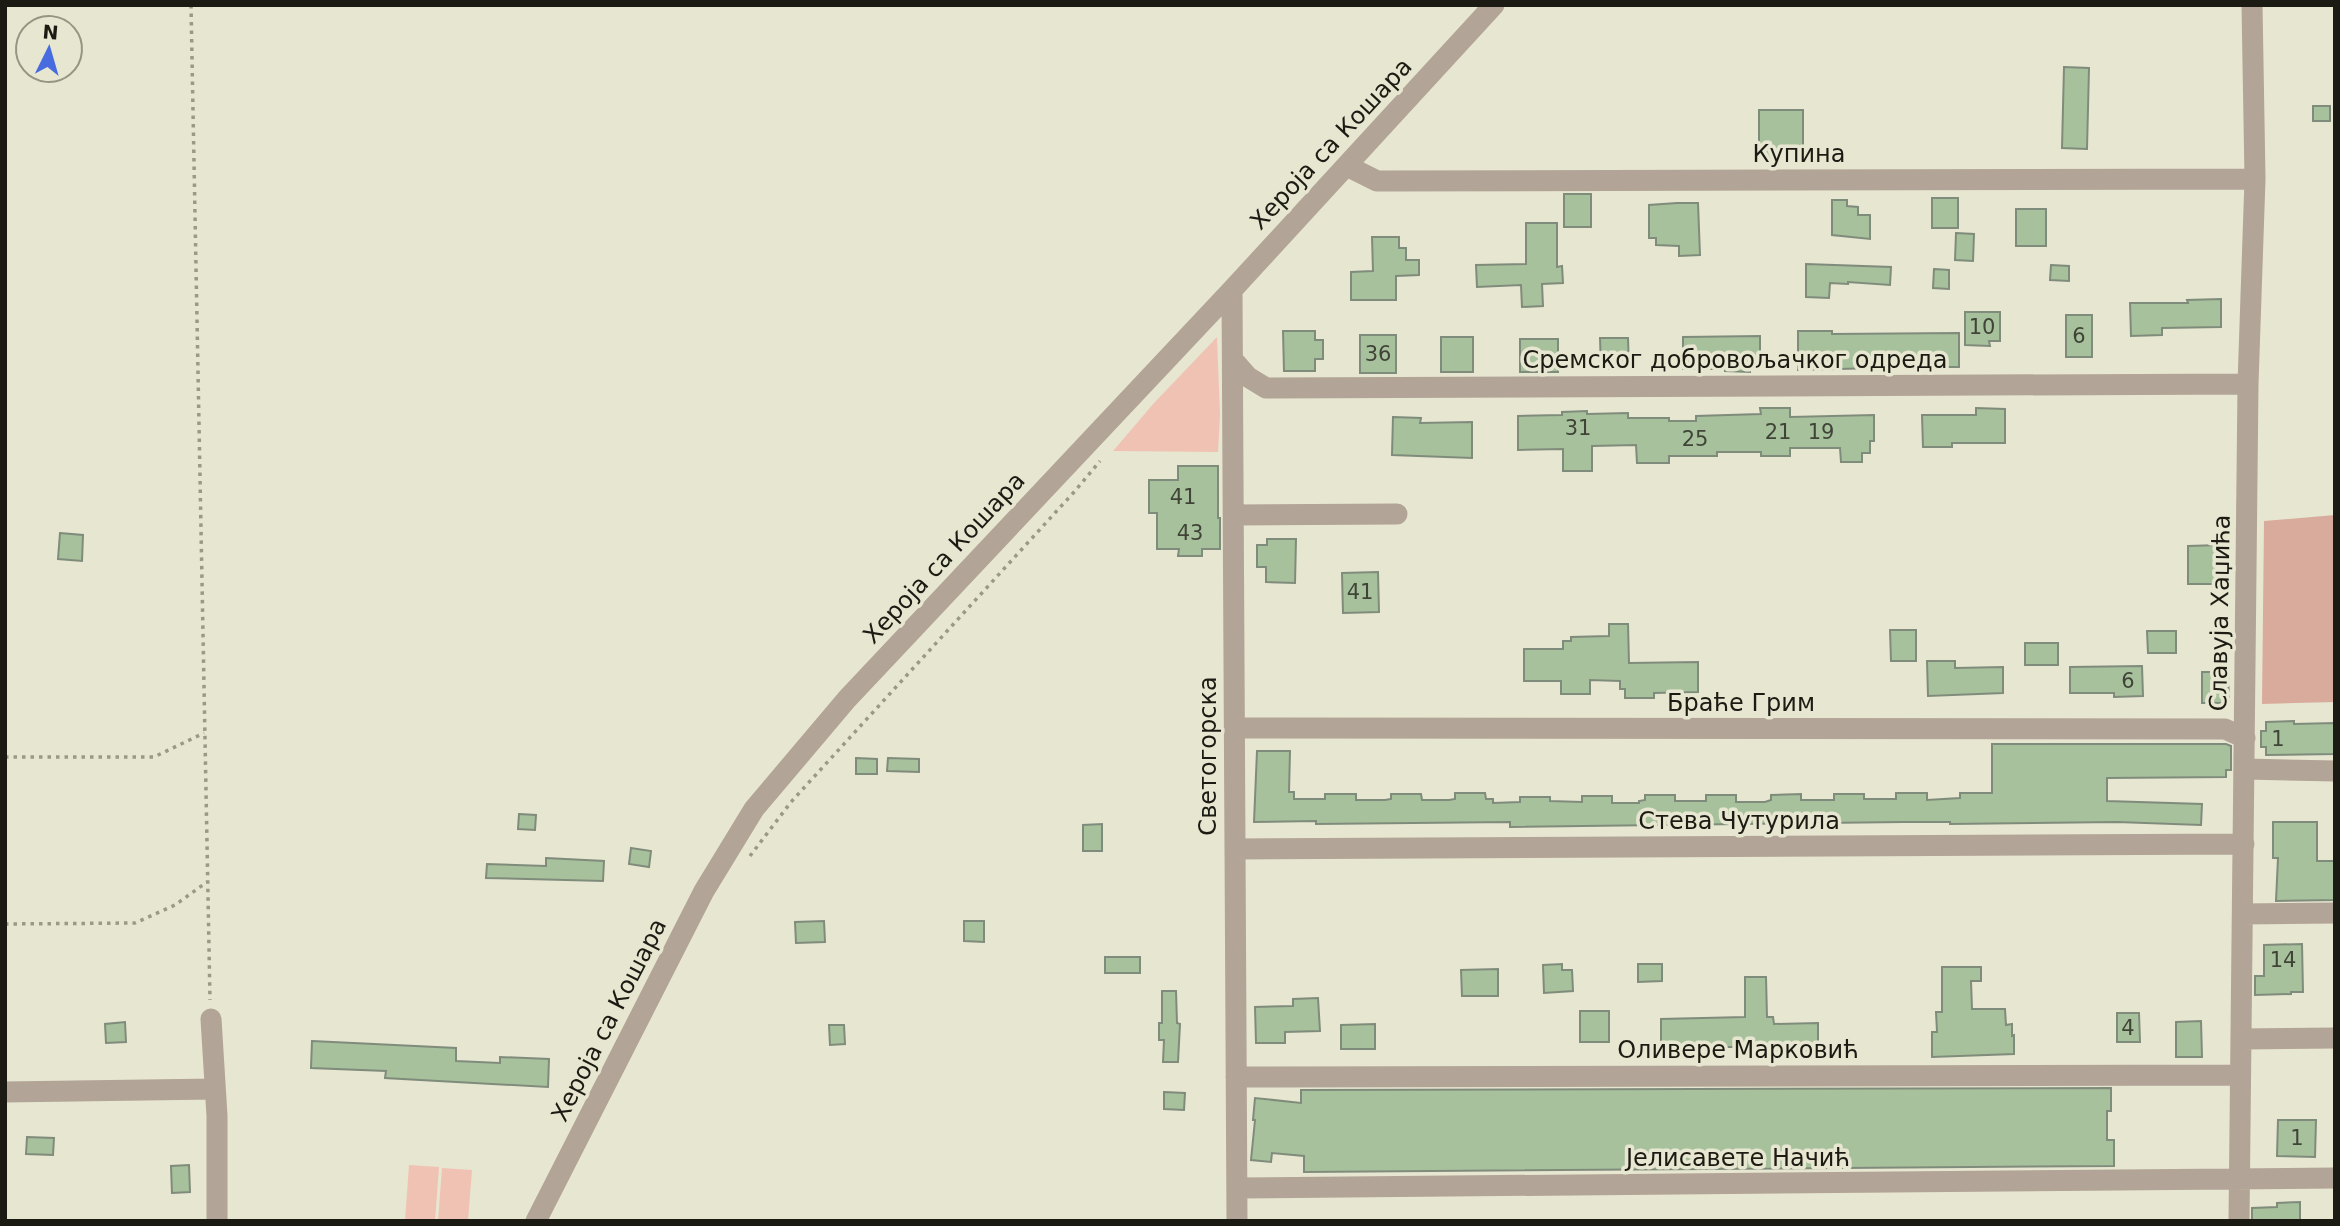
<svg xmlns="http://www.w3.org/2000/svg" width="2340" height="1226" font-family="'DejaVu Sans',sans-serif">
	<rect width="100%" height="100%" fill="#e7e6d0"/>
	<!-- green -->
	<path fill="#f0c2b4" d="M1217 337 1220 415 1218 452 1113 451 1154 403Z
		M409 1165 439 1167 435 1221H405Z
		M442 1168 472 1170 468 1221H438Z"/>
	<!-- forest -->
	<path fill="#d9ab9d" d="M2335 515V702L2262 704 2264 521Z"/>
	<!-- building -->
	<path fill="#a8c19d" stroke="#808c7b" stroke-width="2" d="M2064 67 2089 68 2087 149 2062 148Z
		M2313 106H2330V121H2313Z
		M1759 110H1803V157H1759Z
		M1564 194H1591V227H1564Z
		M1932 198H1958V228H1932Z
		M1832 200H1847V206L1858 207V215H1870V239L1832 235Z
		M1677 203H1698L1700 255 1679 256V246L1656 245V238H1649V205Z
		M2016 209H2046V246H2016Z
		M1526 223H1557V267L1562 266 1563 283 1542 284 1543 306 1522 307 1521 285 1477 287 1476 265 1526 264Z
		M1956 233 1974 234 1973 261 1955 260Z
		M1372 237H1399V248H1406V260H1419V275L1396 276V300H1351V272L1373 271Z
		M1806 264 1891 267 1890 285 1848 282V284L1830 283 1829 298 1806 297Z
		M2051 265 2069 266V281L2050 280Z
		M1934 269 1949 270V289L1933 288Z
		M2221 299V327L2162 328V335L2131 336 2130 303H2188L2187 300Z
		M1965 312H2000V341H1989L1990 346 1965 345Z
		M2066 315H2092V357H2066Z
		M1283 331H1315V340H1323V359H1315V371H1284Z
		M1798 331H1832V334L1959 333V367H1929V365H1877V368L1798 370Z
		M1360 335H1396V373H1360Z
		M1760 336V358L1750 357V372L1725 371V369H1683V337Z
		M1441 337H1473V372H1441Z
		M1600 338H1628L1629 368 1601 369Z
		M1520 339H1558V372H1520Z
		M1760 408H1790V417L1874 415V441H1870V453H1862V462H1841L1840 448H1790V456H1761V452H1717V456H1669V463H1637L1636 445 1592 446V471H1563V449L1518 450V416L1562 415V412L1587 411V414L1628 413V418H1669V421H1696V416L1761 414Z
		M1976 408 2005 409V443H1952V447H1923L1922 415H1976Z
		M1393 417 1421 418 1420 423 1472 422V458L1392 455Z
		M1178 466H1218V518H1220V549H1202V556H1178L1179 549H1157V513H1149V480H1178Z
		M60 533 83 535 82 561 58 559Z
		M1267 539H1296L1295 583 1266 582V567H1257V545H1267Z
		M2220 545 2221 584H2188V546Z
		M1378 572 1379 612 1343 613 1342 573Z
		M1609 624H1628L1629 663 1698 662V692L1654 693V698H1625V689H1620V681L1590 680V694H1561V681H1524V649H1563V641H1571V637L1609 636Z
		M1890 630H1916V661H1891Z
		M2147 631H2176V653H2148Z
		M2025 643H2058V665H2025Z
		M1927 661H1955V668L2003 667V693L1928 696Z
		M2142 666 2143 696 2114 697V693H2070V667Z
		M2202 672H2228L2229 703H2202Z
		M2294 721V724L2335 723V754L2266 755V747H2261V731H2266V722Z
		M1992 744H2226L2231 746V770H2226V777L2107 778V801L2202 804 2201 825 2117 822 1950 824V822H1904L1510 827V822L1316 824V821L1254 822 1257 751H1290L1289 792H1294V799H1325V794H1356V800H1385L1391 799V794H1421L1422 800H1449L1455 799V793H1485L1486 799H1493V803L1520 802V797H1550V801L1582 802V796H1612V803H1639V801L1645 800V795H1675V801H1706V795H1736V802H1765L1771 800V795L1801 794V800H1834V794H1864V799H1896V793H1927V800L1960 798V793H1992Z
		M856 758 877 759V774H856Z
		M888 758 919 759V772L887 771Z
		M519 814 536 815 535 830 518 829Z
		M2273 822H2317V861H2335V900L2276 901 2278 858H2273Z
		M1102 824V851H1083V825Z
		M631 848 651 851 649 867 629 864Z
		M546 858 604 861 603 881 486 878 487 864 546 866Z
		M824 921 825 942 796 943 795 922Z
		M964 921H984V942L964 941Z
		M2302 944 2303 992H2291V994L2255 995V976H2264V945Z
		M1105 957H1140V973H1105Z
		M1562 964V970H1572L1573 991 1544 993 1543 965Z
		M1638 964H1662V981L1638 982Z
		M1942 967H1981V981H1971L1972 1009H2005L2006 1025 2012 1024V1036L2014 1035V1054L1932 1057V1032H1937L1936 1012H1942Z
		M1498 969V996H1462L1461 970Z
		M1745 977H1766L1767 1017H1773L1774 1024 1818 1023V1051L1741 1052V1047H1661V1019L1745 1017Z
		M1162 991H1176L1177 1023 1180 1024 1178 1062H1163L1164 1040H1159V1023H1162Z
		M1318 998 1320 1031 1285 1032V1043H1256L1255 1007 1293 1006V999Z
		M1580 1011H1609V1042H1580Z
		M2117 1013H2139L2140 1042H2117Z
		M2201 1021 2202 1057H2176V1022Z
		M125 1022 126 1042 106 1043 105 1024Z
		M1375 1024V1049H1341V1025Z
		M829 1025H844L845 1044 830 1045Z
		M312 1041 456 1048V1061L500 1063V1057L549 1059 548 1087 385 1078 386 1071 311 1068Z
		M2111 1088V1111H2107V1140H2114V1166L1304 1172V1156L1272 1153 1271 1162 1251 1160 1255 1120H1253L1255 1098 1301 1103V1090Z
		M1164 1092 1185 1093 1184 1110 1164 1109Z
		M2278 1120H2316L2315 1157 2277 1156Z
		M27 1137 54 1138 53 1155 26 1154Z
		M189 1165 190 1192 172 1193 171 1166Z
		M2300 1202V1221H2252V1208L2277 1207V1203Z"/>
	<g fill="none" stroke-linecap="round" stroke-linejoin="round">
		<!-- path -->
		<path stroke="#9a9988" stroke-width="3.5" stroke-dasharray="3.5 5" stroke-linecap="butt" d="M191 5 210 1000
			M5 757H154L204 733
			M750 856 791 802 1075 491 1100 461
			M5 924 135 923 175 905 207 882"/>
		<!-- minor -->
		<path stroke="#b2a496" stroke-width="21" d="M1347 166 1377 181 2255 179
			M1232 290 1237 1221
			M1233 360 1248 377 1266 388 2248 384
			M1234 515 1397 514
			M1234 728 2225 729 2245 738
			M2245 769 2335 771
			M1235 849 2244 844
			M2243 914 2335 913
			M211 1019 217 1116V1221
			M2242 1039 2335 1038
			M1236 1077 2240 1075
			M5 1092 215 1089
			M1237 1188 2335 1178
			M536 1221 704 891 754 809 847 699 1232 290 1494 5
			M2239 1221 2248 384 2255 179 2252 5"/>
	</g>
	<g text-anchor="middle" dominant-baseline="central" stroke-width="7" stroke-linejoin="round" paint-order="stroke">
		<!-- number labels -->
		<g font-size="21" fill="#3f4436">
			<text x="1982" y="327">10</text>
			<text x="2079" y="336">6</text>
			<text x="1378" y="354">36</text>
			<text x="1578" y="428">31</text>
			<text x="1778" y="432">21</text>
			<text x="1821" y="432">19</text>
			<text x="1695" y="439">25</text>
			<text x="1183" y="497">41</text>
			<text x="1190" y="533">43</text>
			<text x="1360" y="592">41</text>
			<text x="2128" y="681">6</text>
			<text x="2278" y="739">1</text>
			<text x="2283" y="960">14</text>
			<text x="2128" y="1028">4</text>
			<text x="2297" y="1138">1</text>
		</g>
		<!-- street labels -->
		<g font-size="24" fill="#1c1b13" stroke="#e7e6d0">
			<text transform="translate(1331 144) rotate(-47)">Хероја са Кошара</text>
			<text x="1799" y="154">Купина</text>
			<text x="1735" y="360">Сремског добровољачког одреда</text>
			<text transform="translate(944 558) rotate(-47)">Хероја са Кошара</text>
			<text transform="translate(2220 613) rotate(-89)">Славуја Хаџића</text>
			<text x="1741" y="703">Браће Грим</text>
			<text transform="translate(1208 756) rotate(-90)">Светогорска</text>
			<text x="1739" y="821">Стева Чутурила</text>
			<text transform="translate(609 1020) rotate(-63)">Хероја са Кошара</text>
			<text x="1738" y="1050">Оливере Марковић</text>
			<text x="1738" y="1158">Јелисавете Начић</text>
		</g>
	</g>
	<!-- border -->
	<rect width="2340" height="1226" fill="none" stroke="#1c1b13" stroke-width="14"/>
	<!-- north arrow -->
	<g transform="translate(49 49) rotate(5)"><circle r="33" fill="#e7e6d0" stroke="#969584" stroke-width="2"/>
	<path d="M0-5L12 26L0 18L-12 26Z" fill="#486cdf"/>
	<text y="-10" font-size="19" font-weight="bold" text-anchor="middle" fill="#1c1b13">N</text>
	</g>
</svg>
